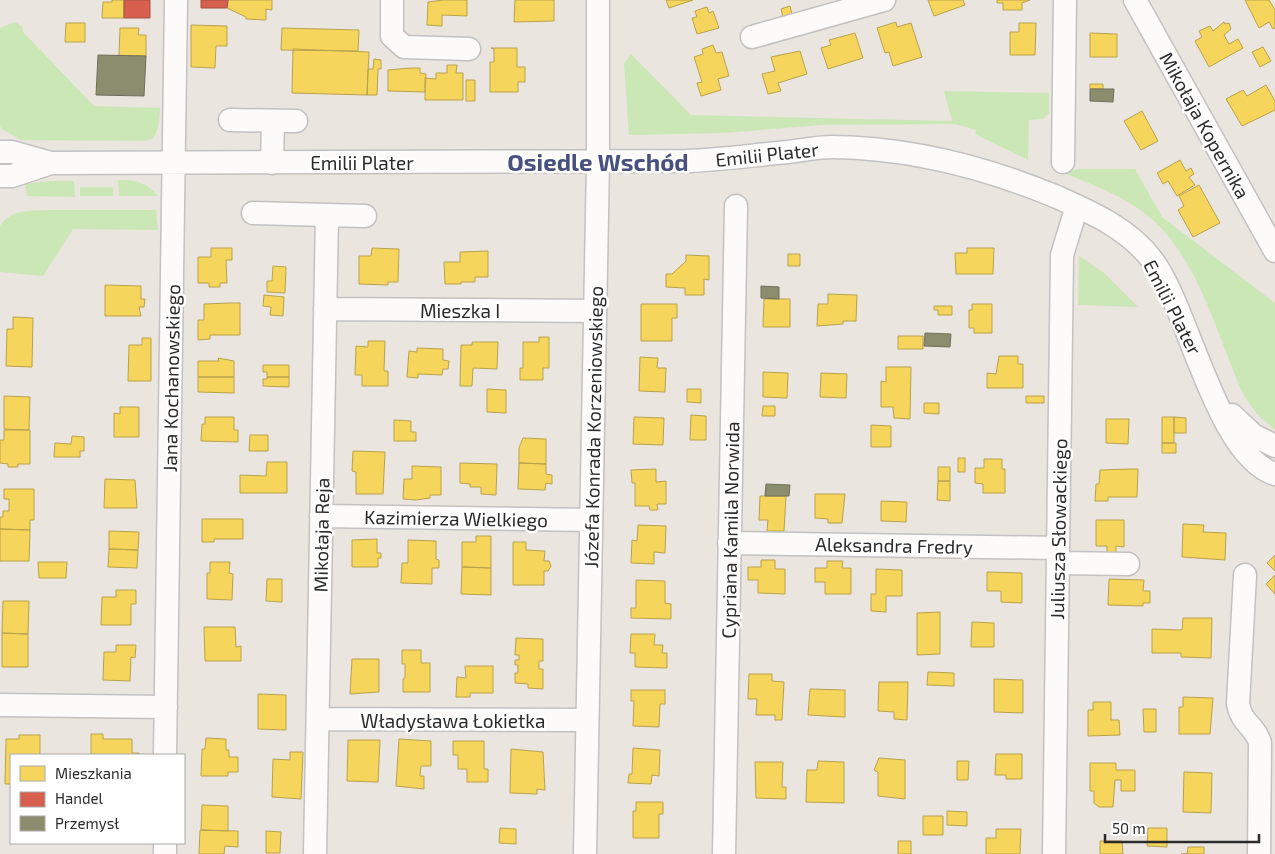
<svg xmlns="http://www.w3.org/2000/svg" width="1275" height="854" font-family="'Exo 2',sans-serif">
	<rect width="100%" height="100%" fill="#eae5df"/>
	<!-- green -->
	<path fill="#cae7b5" d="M15 22 22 26 23 32 94 106 160 108C159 120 160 130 152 139L143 141 21 140 2 129 0 126V28Z
		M631 54 691 115 952 121 944 91 1049 93V113L1043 119 1029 120 1028 160 975 134 976 130 955 124 821 125 724 133 629 135 624 63Z
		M1080 169H1135L1162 217 1275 303V430L1257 414 1244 396C1219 341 1200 263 1154 221 1128 197 1093 185 1061 172Z
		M118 180C136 180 146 182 158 196H119Z
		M49 181H74L75 197 27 196 25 184Z
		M80 187H113V196H80Z
		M47 210H156L158 230 73 229 43 276 0 272V226C11 209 28 211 47 210Z
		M1079 256 1104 273 1138 307 1078 305Z"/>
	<!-- homes -->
	<path fill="#f6d55c" stroke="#b9a24d" d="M112 0H124V18H102L103 2H112Z
		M228 0H272V10L266 9V20L246 19V17L227 8Z
		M443 0H467V16L442 15V26L427 25 428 2Z
		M515 0H554V21L514 22Z
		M666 0H693L669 8Z
		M928 0H963L965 5 934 16Z
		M997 0H1030L1022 3V10H1003V3H997Z
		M1245 0H1269L1275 10V28L1273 29 1269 22 1259 28Z
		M790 6 792 14 783 17 781 9Z
		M707 7 709 13 713 11 719 28 697 34 692 18 697 17 695 11Z
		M896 22 897 27 911 23 922 57 893 66 889 52 885 53 877 28Z
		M1224 22 1225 24 1229 23 1231 29 1224 35 1229 44 1238 39 1243 48 1209 67 1195 41 1202 37 1199 31 1210 26 1213 31Z
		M66 23H85V42H65Z
		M1019 23H1036L1035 55H1010V32H1019Z
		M191 25 227 26V46H216L215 68 191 67Z
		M120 28H139L138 35H146V56H119Z
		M282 28 359 30 358 51 281 50Z
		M855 33 863 58 828 69 821 48 831 45 829 40Z
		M1090 33 1117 34V57H1090Z
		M713 45 716 53 722 52 729 76 718 79 721 90 701 96 697 83 702 82 694 57 703 54 702 49Z
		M1263 47 1271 61 1260 67 1252 52Z
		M491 48H517V67H525V82H518V92H490V62H494V49Z
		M293 49 369 52 367 95 292 93Z
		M800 51 807 74 778 83 781 91 768 94 762 74 775 71 771 57Z
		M374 59 381 60V69H378L377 95H367L368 69H373Z
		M447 65H457L456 73H463V100H425V78L436 79V73H447Z
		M411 68H420V73L426 74 425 92 388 91V70Z
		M466 80H475V101H466Z
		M1090 84H1103V89H1090Z
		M1266 85 1275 101V110L1242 126 1226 99 1243 90 1247 96Z
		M1142 111 1158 141 1141 150 1124 121Z
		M1180 160 1186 171 1191 168 1194 174 1189 177 1195 185 1177 196 1168 181 1163 184 1157 173Z
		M1199 185 1220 223 1193 237 1178 210 1184 206 1179 196Z
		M211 248H232V260H226L227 283H220V287H209V283H198V257H211Z
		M372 248 399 249 398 282H388V285L359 284V256H371Z
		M967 248H994L993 274H956L955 253H967Z
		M488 251V277H475V282H461V284H445L444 262H460V252Z
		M788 254H800V266H788Z
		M686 255 709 256V280L704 279V295H685V288L666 287V274H672L686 261Z
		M273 266 286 267 285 293 267 292V281H272Z
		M105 285 141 286V299H145L144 307H139L141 316H105Z
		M828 294 857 295 856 321H843V324L817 326 818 304H828Z
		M264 295 284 297 283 316 270 315 271 307 263 306Z
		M764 299H790V327H763Z
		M230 303H240V335H210V339L198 340V320H204V304Z
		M641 304H677V318H672V341H641Z
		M972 304H992V333H974V328H969V310H972Z
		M934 306H952V315H938V310H934Z
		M13 317 33 318 32 367 6 366 7 329H13Z
		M898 336H923V349H898Z
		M539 337H549V368H543V380H520V368H523V342H539Z
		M142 338H151V381H128L129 345H142Z
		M368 341H385L384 371H388V386H362V375H355L356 346 368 347Z
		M472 342H498L497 369 473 368 472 386H460L461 345H472Z
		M417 348 443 349V360L449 361 448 369H443L442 375 418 374V378L407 377 409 351 417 352Z
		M999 356H1018V364H1023V388H987V373L996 374Z
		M640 357 658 358 657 368H666L665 392 639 391Z
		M218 358 234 361V377H198V361H219Z
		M263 365H289V377H267V372H263Z
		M886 367H911L910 419 894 418 893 407H881V381L886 382Z
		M763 372 788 373 787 398 763 397Z
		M821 373 847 374 846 398 820 397Z
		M198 377H234V393L198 392Z
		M267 377H289V387L263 386V379H267Z
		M487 389 506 390V413L487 412Z
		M687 389H701V403L687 402Z
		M4 396 30 397 29 430 4 429Z
		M1026 396H1044V403H1026Z
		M924 403H939V414L924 413Z
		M763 406H775V416H762Z
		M120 407H139V437H114V413L120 414Z
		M691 415 706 416V440H690Z
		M205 417H234V430H238V442L201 441 202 424H205Z
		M634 417 664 418 663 445 633 444Z
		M1162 417H1174V443H1162Z
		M1174 417 1186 418V433H1174Z
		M1106 419H1129L1128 444 1106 443Z
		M394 420 411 421V432H416V441H394Z
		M871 425 891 426V447H871Z
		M4 430H30V464H18V467H8V464L0 463V440H4Z
		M250 435H268V451H249Z
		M72 436 84 437V451H80V457H54L55 443 71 444Z
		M523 438 546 439V464L519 463V448Z
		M1162 443H1176V453H1162Z
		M353 451 385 452 383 494H356V472L352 471Z
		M958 458H965V472H958Z
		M984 459H1002V469H1005V493H983V484L975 483V468H984Z
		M267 462H287V493H240V475L266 476Z
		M460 463 497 464 496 495 481 494V487H470V484L460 483Z
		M519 463 546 464V474L552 475V484L546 483 545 490 518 489Z
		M412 466 441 467V495H430V498L416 500 403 499 404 479H412Z
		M938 467H950V481H938Z
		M656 469V482L666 481V504H657L658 510H650L649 506H635V483H632L631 470Z
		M1130 469H1138L1137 497H1108V501H1095L1096 484H1099L1100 470Z
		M105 479 135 480 137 508H104Z
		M938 481H950V501L937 500Z
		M4 489H34V520H30V530L0 529V517H3V511H9V499H4Z
		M815 494H845L842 523H828V519L815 518Z
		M760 496H786L784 531H767L768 520H759Z
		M881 501 907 502 906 522 881 521Z
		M202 519H243V539H214V542H202Z
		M1096 520H1124V547L1116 546V554H1107V546H1096Z
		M1183 524 1204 525 1203 532 1226 533 1225 560 1182 557Z
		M638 525 666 526 665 553 654 552V564L631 563 632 540 637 541Z
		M0 529 30 530 29 561H0Z
		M109 531 139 532 138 550 109 549Z
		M476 536H491V568L462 567V542H476Z
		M377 539V553H381V558H378V567H352V540Z
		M408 540 436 541V559L439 560V568H432V584L401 583 402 563H408Z
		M513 542H526V550L545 551 544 561H549L551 566 548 571H544V585H513Z
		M109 549 138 550 137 568 108 567Z
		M1275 555V571L1267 563Z
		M761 560H775V569H785V594L758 593V580H748V567H761Z
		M827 561H843L842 568H851V594H825V582H815V568H827Z
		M38 562H67L66 578H39Z
		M210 562H230L229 573 233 574 232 600 207 599V573H210Z
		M462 567 491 568V595L461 594Z
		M876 569 902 570V596H886V612L871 611V594H876Z
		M987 572 1022 573V603L1001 602V591H987Z
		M1275 575V594L1266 584Z
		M267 579H282V602L266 601Z
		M1109 579 1144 580 1143 591H1150V603H1143V606L1108 605Z
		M636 580 665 581V603L671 604V619L631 618V608H636Z
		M116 590H136V604H131V625H101L102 597H116Z
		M3 601H29L28 634 2 633Z
		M940 612V654L917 655V613Z
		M1183 618H1212L1211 658 1181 657V653H1152V629L1182 630Z
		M972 622 994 623V647H971Z
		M204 627H235L236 647 241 646V661H205Z
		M2 633 28 634V667H2Z
		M631 634H655L654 645H663L662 653H667V668L635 667V653H630Z
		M516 638 543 639V661H539V669H543V689L528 688V684L515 683V673H518V665H515V660H519V655H515Z
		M116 645H136L135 658 131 657 130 681 103 680 104 652H116Z
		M402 650H421V663H430V692H403V679L405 678V664H402Z
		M352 659H379V692L350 694Z
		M465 666H493V693H470V697H456L457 677 466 678Z
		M928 672 954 673V686L927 685Z
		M749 674H772V681L784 682 782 720H775V715H756L757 699H748Z
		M994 679 1023 680V713L994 712Z
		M879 682H908L907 720 894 719V712L878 711Z
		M810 689 845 690V717L808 715Z
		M631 690H665V704H660L659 727 633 726 634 701H631Z
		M258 694 286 695V730L258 729Z
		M1183 697 1213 698 1210 734H1179V707H1183Z
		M1093 702H1111V720H1119L1120 735 1088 736V710H1093Z
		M1143 709H1156V732H1144Z
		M91 734H103V739H132V753H139L140 755H91Z
		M19 735H40V755H11V784H5L6 739H19Z
		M206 738 226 739V750H229V757H238V772H228V776H201L202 749H205Z
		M399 739 431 741V766H421L420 776H424V789L396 786Z
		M348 740H380L378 782 347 781Z
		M453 741H484V769H488V782H467V769H458V755H453Z
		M633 748 660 750 659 776 652 775 651 784 628 783 629 774H632Z
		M511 749 543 752 545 790 537 789V794L510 793Z
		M290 752H303L301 799 272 797 273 759 290 760Z
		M996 754H1022V779H1006V775H995Z
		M879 758 905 760V799L878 796V772L874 770Z
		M818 761 844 762V803L806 802 807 770H817Z
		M957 761H969L968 780H957Z
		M755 762H783L782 787H786V799L756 798Z
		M1090 763H1116V770H1135V791H1121V780H1115L1113 807H1099L1094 803V791H1090Z
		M1184 772 1212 773 1211 813 1183 812Z
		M636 802H663V814H659V838H633V811H636Z
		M202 805 228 806V831L201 830Z
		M947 811 967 812V826L947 825Z
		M923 816H943V835H923Z
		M500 828 516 829V844L499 843Z
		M1148 828H1167V847L1147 846Z
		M996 829H1021L1020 854H986V838H996Z
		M200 830 238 831V847L225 846 224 854H199Z
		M266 831 281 832 280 853H266Z
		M898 841H911V854H898Z
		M1100 841H1122L1123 854H1100Z
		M1188 847H1204V854H1181H1187Z"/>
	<!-- shops -->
	<path fill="#d6604d" stroke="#a35043" d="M124 0H150V18H124Z
		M201 0H228L227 8H201Z"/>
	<!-- industry -->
	<path fill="#8c8c6e" stroke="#6f6f5a" d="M98 55 146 56 144 96 96 95Z
		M1090 89H1114L1113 102 1090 101Z
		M761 286 779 287V299L761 298Z
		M925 333 951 334 950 347 924 346Z
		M766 484 790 485 789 496H765Z"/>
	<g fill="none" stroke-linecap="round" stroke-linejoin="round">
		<!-- minor casing -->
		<g stroke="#c3c1c1" stroke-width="25">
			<path id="minor" d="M392 0V36L404 47 469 49
				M1135 0 1275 251
				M752 37 884 0
				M230 120 296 121
				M0 152H12L51 163 686 161C720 160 754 155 788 152 803 150 818 147 833 147 911 148 985 167 1057 197 1093 213 1129 229 1153 261 1189 310 1217 456 1275 474
				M1063 162 1065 0
				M272 163 273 121
				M0 176H12L51 163
				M253 213 365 216
				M325 309 595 311
				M1232 415 1253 435 1275 446
				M321 516 591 520
				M729 543 1058 548
				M1058 563 1128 564
				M1245 575 1238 704C1242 725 1255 725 1260 743L1259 854
				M0 705 166 707
				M318 719 587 720
				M165 755 176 0
				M165 854V843
				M315 854 327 215
				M585 854 598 161V0
				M724 854 736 206
				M1054 854 1062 255 1077 206"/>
		</g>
		<!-- minor -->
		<use href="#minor" stroke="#fcfbfa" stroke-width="22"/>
	</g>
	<g text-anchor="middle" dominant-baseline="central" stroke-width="5" stroke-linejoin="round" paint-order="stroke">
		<!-- street labels -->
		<g font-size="19" fill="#2b2b2b" stroke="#fff">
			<text transform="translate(1205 125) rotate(61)">Mikołaja Kopernika</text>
			<text transform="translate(767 154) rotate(-6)">Emilii Plater</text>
			<text x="362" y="162">Emilii Plater</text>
			<text transform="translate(1173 307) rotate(63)">Emilii Plater</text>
			<text x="460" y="310">Mieszka I</text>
			<text transform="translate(171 378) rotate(-89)">Jana Kochanowskiego</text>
			<text transform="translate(593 427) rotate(-89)">Józefa Konrada Korzeniowskiego</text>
			<text transform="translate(456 518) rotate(1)">Kazimierza Wielkiego</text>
			<text transform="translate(1058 529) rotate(-89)">Juliusza Słowackiego</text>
			<text transform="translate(730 530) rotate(-89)">Cypriana Kamila Norwida</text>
			<text transform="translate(321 535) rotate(-89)">Mikołaja Reja</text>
			<text transform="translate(894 545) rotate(1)">Aleksandra Fredry</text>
			<text x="453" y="720">Władysława Łokietka</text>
		</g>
		<!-- district labels -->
		<g font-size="24" font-weight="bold" fill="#47507f" stroke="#fff">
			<text x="598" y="161">Osiedle Wschód</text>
		</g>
	</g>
	<!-- legend -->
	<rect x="10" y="754" width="175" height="90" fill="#ffffff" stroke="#aaaaaa"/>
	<rect x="20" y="766" width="25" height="15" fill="#f6d55c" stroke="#aaaaaa"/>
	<text x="55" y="779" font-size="15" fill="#2b2b2b">Mieszkania</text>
	<rect x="20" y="792" width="25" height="15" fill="#d6604d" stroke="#aaaaaa"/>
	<text x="55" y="804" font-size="15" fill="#2b2b2b">Handel</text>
	<rect x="20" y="816" width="25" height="15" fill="#8c8c6e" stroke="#aaaaaa"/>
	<text x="55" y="829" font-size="15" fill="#2b2b2b">Przemysł</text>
	<!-- scale -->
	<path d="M1105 834v8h154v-8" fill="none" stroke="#2b2b2b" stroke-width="2.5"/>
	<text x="1112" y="834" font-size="15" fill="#2b2b2b" stroke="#ffffff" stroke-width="4" paint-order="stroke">50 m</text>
</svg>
